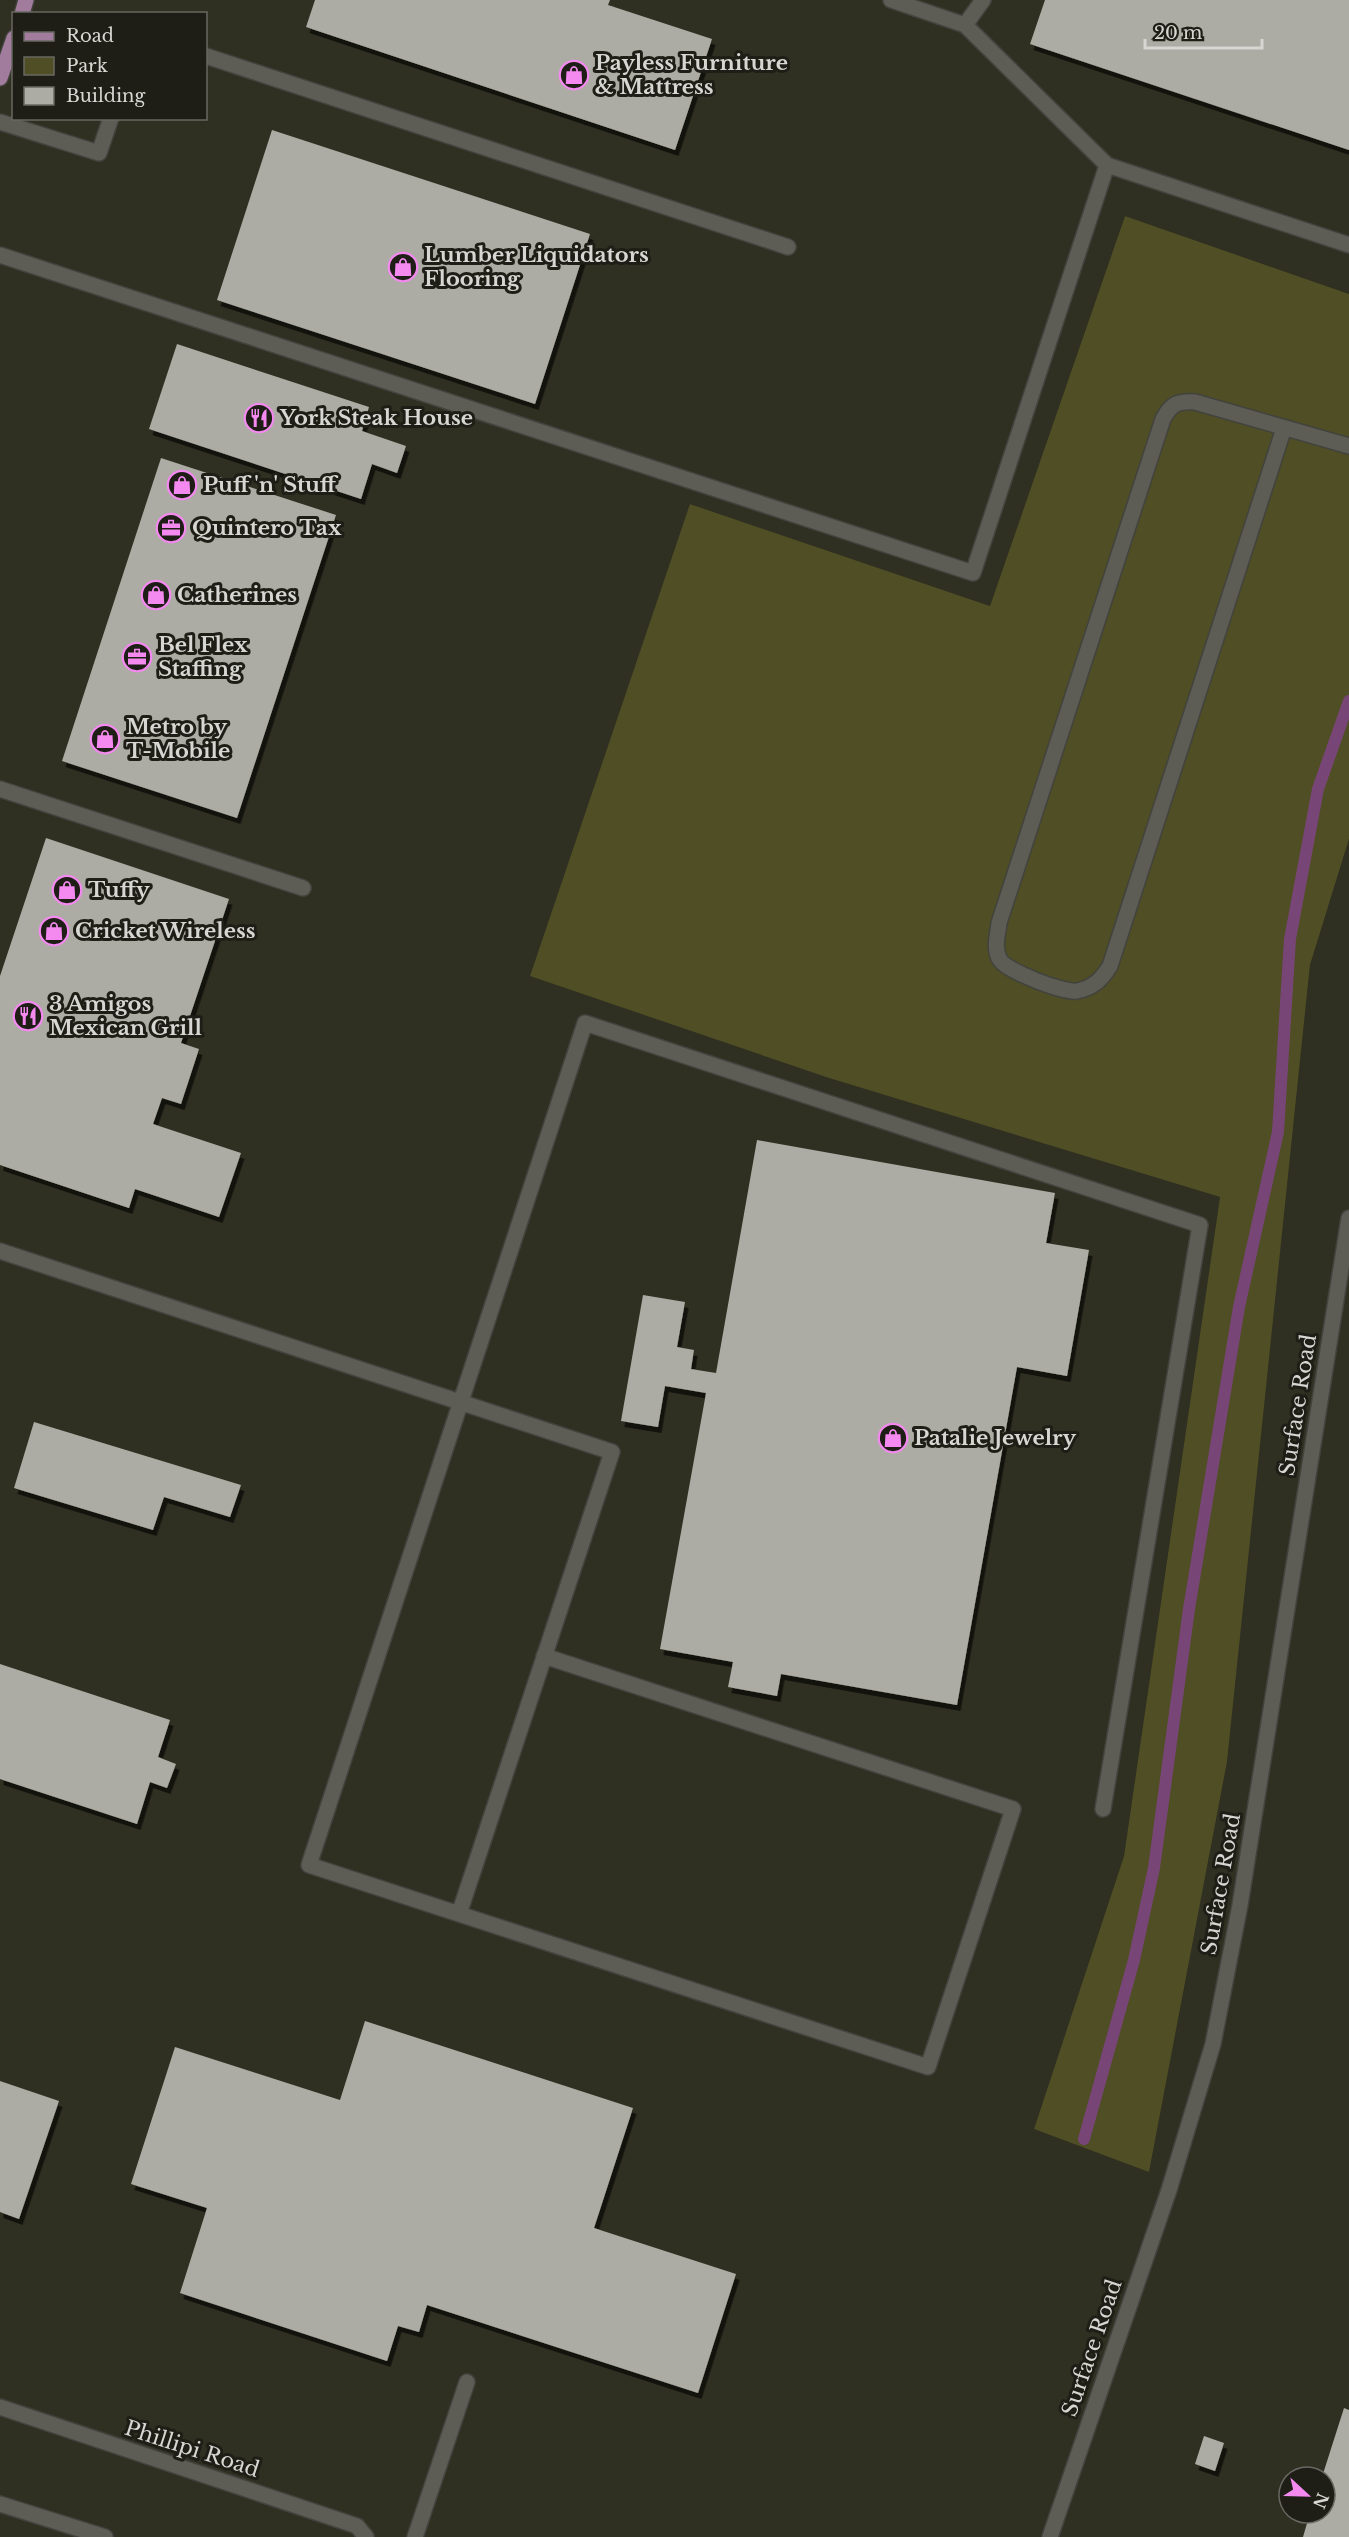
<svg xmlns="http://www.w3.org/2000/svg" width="1349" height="2537" font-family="'Libre Baskerville',serif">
	<defs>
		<filter id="shadow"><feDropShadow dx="3.5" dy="6" stdDeviation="0" flood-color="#0009"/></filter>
	</defs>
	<rect width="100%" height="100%" fill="#272721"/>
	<!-- built -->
	<path fill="#2f2f22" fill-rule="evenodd" d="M0 0H1349V294L1125 216 990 606 690 504 829 1078 1220 1197 1124 1856 1034 2129 1149 2171 1227 1762 1310 965 1349 839V2537H0ZM14 14H206V118H14ZM1289 2477H1325V2513H1289Z"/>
	<!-- green -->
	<path fill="#4f4e25" d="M1125 216 1349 294V839L1310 965 1227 1762 1149 2172 1034 2129 1124 1856 1220 1197 829 1078 530 976 690 504 990 606Z"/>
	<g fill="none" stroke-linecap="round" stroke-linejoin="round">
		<!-- stream -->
		<path stroke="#784676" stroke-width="12" d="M1084 2139 1134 1960 1154 1868 1189 1609 1239 1307 1278 1132 1290 939 1318 789 1349 701"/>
	</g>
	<!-- building -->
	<path fill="#acaca4" filter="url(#shadow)" d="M315 0H610L608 5 712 39 675 150 306 27Z
		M1045 0H1349V150L1030 44Z
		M272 130 590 234 535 404 217 300Z
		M177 344 369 407 362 431 406 446 397 473 372 464 361 499 149 429Z
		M161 458 336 515 237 818 62 761Z
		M46 838 229 899 181 1043 199 1049 181 1104 162 1098 153 1124 241 1153 219 1217 135 1189 129 1208 0 1165V976Z
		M757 1140 1055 1193 1046 1243 1089 1250 1067 1376 1017 1367 957 1705 781 1674 777 1696 728 1687 733 1662 660 1649 706 1393 665 1386 658 1427 621 1421 643 1295 685 1302 677 1347 694 1350 691 1369 716 1373Z
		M34 1422 241 1485 230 1517 164 1497 153 1530 14 1488Z
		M0 1664 170 1720 158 1757 176 1764 167 1788 150 1782 137 1824 0 1779Z
		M365 2021 633 2108 594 2228 736 2274 698 2393 427 2305 419 2332 398 2326 387 2361 180 2293 207 2208 131 2184 175 2047 340 2100Z
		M0 2081 59 2101 19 2219 0 2212Z
		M1344 2408 1349 2410V2537H1303L1310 2513H1325V2477H1322Z
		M1204 2436 1224 2443 1215 2471 1195 2464Z"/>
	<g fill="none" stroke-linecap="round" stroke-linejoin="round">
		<!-- lane casing -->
		<g stroke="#43433e" stroke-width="18">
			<path id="lane" d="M891 0 965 25 983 0
				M965 25 1107 165
				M206 56 788 247
				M0 122 99 153 111 118
				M0 255 973 573 1107 165 1349 245
				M1284 428 1110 966C1102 979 1093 988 1077 991 1063 993 1007 971 1000 960 993 949 998 934 999 923L1163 419C1171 404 1177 401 1195 402L1349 446
				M0 789 303 888
				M0 1251 612 1452 459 1914
				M544 1656 1013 1809 928 2067 309 1865 585 1023 1200 1225 1103 1809
				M415 2537 467 2382"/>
		</g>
		<!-- street casing -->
		<g stroke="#43433e" stroke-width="18">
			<path id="street" d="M1050 2537 1169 2190 1213 2044 1240 1905 1349 1218"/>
		</g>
		<!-- secondary casing -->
		<g stroke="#43433e" stroke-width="18">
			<path id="secondary" d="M0 2407 357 2526 366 2537
				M0 2504 105 2537"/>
		</g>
		<!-- primary casing -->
		<g stroke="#43433e" stroke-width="18">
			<path id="primary" d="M22 14 26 0
				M0 78 14 38"/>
		</g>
		<!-- lane -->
		<use href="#lane" stroke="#5d5d56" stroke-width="15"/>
		<!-- street -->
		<use href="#street" stroke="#5d5d56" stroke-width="15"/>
		<!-- secondary -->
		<use href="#secondary" stroke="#5d5d56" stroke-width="15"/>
		<!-- primary -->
		<use href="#primary" stroke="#a17c9c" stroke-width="15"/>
	</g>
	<!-- icons -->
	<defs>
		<g id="shop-ring" transform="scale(1.5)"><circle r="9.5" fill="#1e1e17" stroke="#f489f0" stroke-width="1.5"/><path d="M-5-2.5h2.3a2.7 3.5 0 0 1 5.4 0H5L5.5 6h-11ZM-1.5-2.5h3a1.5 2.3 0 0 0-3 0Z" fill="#f489f0"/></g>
		<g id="restaurant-ring" transform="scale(1.5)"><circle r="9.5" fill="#1e1e17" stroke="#f489f0" stroke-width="1.5"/><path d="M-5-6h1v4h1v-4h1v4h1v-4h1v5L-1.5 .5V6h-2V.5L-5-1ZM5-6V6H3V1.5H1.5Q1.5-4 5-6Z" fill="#f489f0"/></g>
		<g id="office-ring" transform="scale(1.5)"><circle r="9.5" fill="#1e1e17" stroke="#f489f0" stroke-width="1.5"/><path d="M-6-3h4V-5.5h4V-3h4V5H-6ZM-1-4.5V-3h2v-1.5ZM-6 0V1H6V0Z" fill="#f489f0"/></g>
	</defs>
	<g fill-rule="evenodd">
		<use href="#shop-ring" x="574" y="75"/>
		<use href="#shop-ring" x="403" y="267"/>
		<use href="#restaurant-ring" x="259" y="418"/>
		<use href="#shop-ring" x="182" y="485"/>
		<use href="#office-ring" x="171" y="528"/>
		<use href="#shop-ring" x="156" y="595"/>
		<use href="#office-ring" x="137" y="657"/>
		<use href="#shop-ring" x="105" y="739"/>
		<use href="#shop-ring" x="67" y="890"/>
		<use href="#shop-ring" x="54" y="931"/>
		<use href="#restaurant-ring" x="28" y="1016"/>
		<use href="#shop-ring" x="893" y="1438"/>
	</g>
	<g text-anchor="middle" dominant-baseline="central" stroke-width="6" stroke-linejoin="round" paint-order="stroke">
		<!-- poi labels -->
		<g font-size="21" font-weight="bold" fill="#d6d6d2" stroke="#1e1e17" text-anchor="start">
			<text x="595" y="63">Payless Furniture<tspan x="595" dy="24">&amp; Mattress</tspan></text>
			<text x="424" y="255">Lumber Liquidators<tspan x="424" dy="24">Flooring</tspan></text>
			<text x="280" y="418">York Steak House</text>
			<text x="203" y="485">Puff 'n' Stuff</text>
			<text x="192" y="528">Quintero Tax</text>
			<text x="177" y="595">Catherines</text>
			<text x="158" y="645">Bel Flex<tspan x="158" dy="24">Staffing</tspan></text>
			<text x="126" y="727">Metro by<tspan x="126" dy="24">T-Mobile</tspan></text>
			<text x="88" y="890">Tuffy</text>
			<text x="75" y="931">Cricket Wireless</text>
			<text x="49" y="1004">3 Amigos<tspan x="49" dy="24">Mexican Grill</tspan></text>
			<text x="914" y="1438">Patalie Jewelry</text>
		</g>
		<!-- street labels -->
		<g font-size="21" fill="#d6d6d2" stroke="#1e1e17">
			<text transform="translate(1298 1405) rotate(-81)">Surface Road</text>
			<text transform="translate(1221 1884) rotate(-80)">Surface Road</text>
			<text transform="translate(1092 2348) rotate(-71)">Surface Road</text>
			<text transform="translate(192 2449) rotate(18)">Phillipi Road</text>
		</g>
	</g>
	<!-- legend -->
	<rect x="12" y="12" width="195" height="108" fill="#1e1e17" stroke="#686862" stroke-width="1.5"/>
	<rect x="24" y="32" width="30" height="9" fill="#a17c9c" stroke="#686862" stroke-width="1.5"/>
	<text x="66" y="42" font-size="18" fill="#d6d6d2">Road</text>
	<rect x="24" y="57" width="30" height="18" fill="#4f4e25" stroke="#686862" stroke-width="1.5"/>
	<text x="66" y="72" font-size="18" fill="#d6d6d2">Park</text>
	<rect x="24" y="87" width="30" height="18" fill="#acaca4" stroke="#686862" stroke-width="1.5"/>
	<text x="66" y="102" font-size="18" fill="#d6d6d2">Building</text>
	<!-- north arrow -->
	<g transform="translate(1307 2495) rotate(112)"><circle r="28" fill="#1e1e17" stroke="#686862" stroke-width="1.5"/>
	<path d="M0-4.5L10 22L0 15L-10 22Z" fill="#f489f0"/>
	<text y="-9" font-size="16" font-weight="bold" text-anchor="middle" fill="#d6d6d2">N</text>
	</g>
	<!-- scale -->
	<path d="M1145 39v9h117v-9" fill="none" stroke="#d6d6d2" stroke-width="3"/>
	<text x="1154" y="39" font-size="18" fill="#d6d6d2" stroke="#1e1e17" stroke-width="4.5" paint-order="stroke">20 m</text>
</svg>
